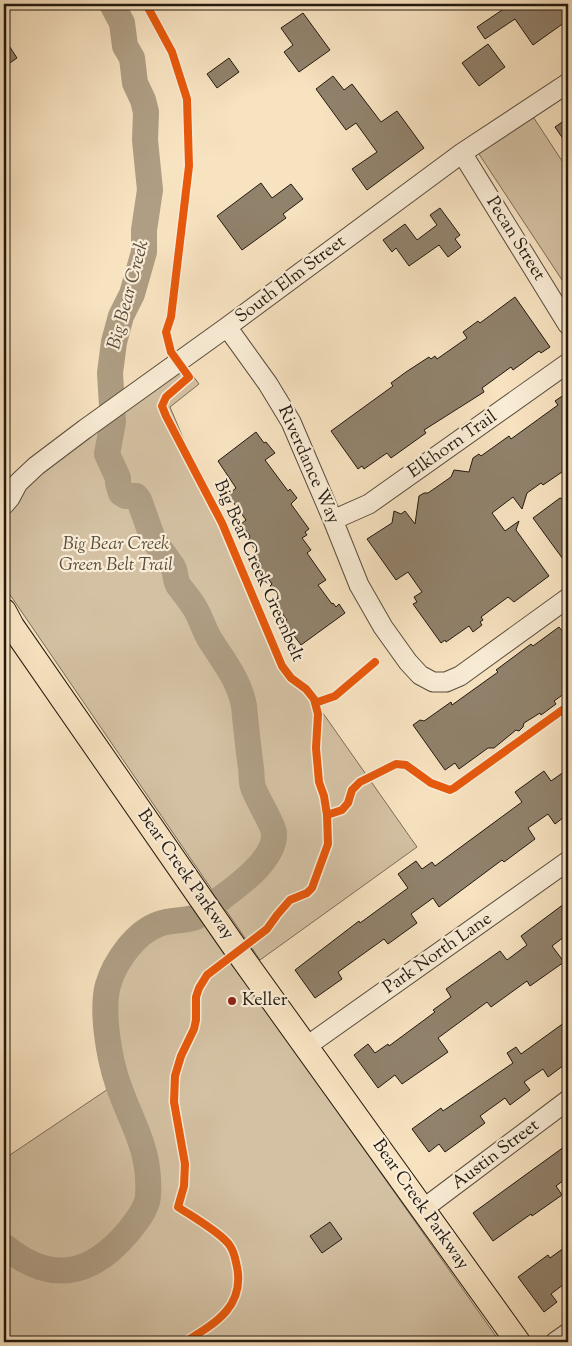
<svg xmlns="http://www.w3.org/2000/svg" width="572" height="1346" font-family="'Sorts Mill Goudy',serif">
	<rect width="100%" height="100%" fill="#f8e3c1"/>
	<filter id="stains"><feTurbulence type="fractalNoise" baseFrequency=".004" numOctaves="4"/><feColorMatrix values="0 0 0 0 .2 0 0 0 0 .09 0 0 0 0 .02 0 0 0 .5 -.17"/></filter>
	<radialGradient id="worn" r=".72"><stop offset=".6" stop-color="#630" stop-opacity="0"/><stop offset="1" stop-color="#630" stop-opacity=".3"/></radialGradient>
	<!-- green -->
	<path fill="#d4c1a3" stroke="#7b6d59" d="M524 103 568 170V289L469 139Z
		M184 364 199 384 170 407 200 478 222 523 282 666 291 678 306 689 417 847 260 960 4 586V514L46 465Z
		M194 917 201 918 500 1342H4V1159L117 1083C110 1052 99 1014 109 983 112 974 118 964 123 956 130 945 137 934 149 928 163 921 179 919 194 917Z"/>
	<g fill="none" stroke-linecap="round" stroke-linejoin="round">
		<!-- river -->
		<path stroke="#af9e84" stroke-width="26" d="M4 1246C50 1284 90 1277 128 1232 136 1222 147 1209 148 1196 151 1149 132 1125 118 1084 109 1058 101 1011 108 985 115 961 136 932 159 924 170 920 182 921 193 918 200 916 207 909 212 905 232 890 276 861 274 833 273 824 257 799 253 787 251 781 252 774 251 768 248 747 246 727 244 706 239 679 223 661 209 638 204 629 201 619 196 610 191 601 184 593 178 585 175 579 176 573 173 567L153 539 139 500 136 496H126L121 493 118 483V478L107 454 113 422 110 373 114 342 121 316 132 294 144 252V230L150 190 145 140 146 112 143 100 135 83 132 58 125 46 122 23 112 4"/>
	</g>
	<!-- building -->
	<path fill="#91826c" stroke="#22190f" d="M511 4H563L568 11V20L533 45 515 19 485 39 477 27Z
		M303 13 330 50 299 72 284 52 293 45 281 28Z
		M4 38 17 58 4 67Z
		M488 44 505 67 479 86 462 63Z
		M229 58 239 72 217 88 207 74Z
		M333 76 344 90 352 84 381 122 397 111 424 148 367 190 352 169 377 152 356 123 346 130 316 89Z
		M568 118V146L555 127Z
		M261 183 272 198 291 184 303 199 283 214 286 218 242 250 217 216Z
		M440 208 460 235 455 239 461 247 448 257 439 245 409 266 396 248 392 252 383 240 405 224 417 240 437 225 430 215Z
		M515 297 550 347 541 353 539 351 513 370 511 367 482 388 484 392 424 430 426 433 391 458 387 453 364 469 362 466 358 469 331 431 393 386 391 383 406 372 429 357 431 359 435 356 437 359 467 338 463 332 478 321 480 323Z
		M568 392V481L562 472 543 485 541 483 527 493 522 509 513 497 492 513 505 531 519 521 516 530 549 576 514 602 508 597 481 617 483 620 480 622 482 625 473 632 469 626 446 642 445 640 441 643 413 604 417 602 414 597 422 592 408 572 396 580 367 539 392 523 394 511 401 514 405 511 415 524 419 496 424 493H428L451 477 454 470 469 472 473 458 479 454 481 456 509 436 511 439 558 405 555 401Z
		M256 432 264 443 266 442 275 453 265 460 288 491 290 489 297 498 291 504 309 529 305 532 307 535 302 538 311 550 307 553 326 580 318 585 332 604 333 603 336 607 339 604 345 613 301 645 292 633 287 637 279 626 287 620 272 599 277 596 270 586 272 584 260 567 262 565 255 555 258 553 248 540 250 536 241 524 246 520 228 495 236 488 218 461Z
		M560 498 568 500V566L533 518Z
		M559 627 563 632 568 628V691L554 701 556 704 541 715 540 713 524 723 523 727 519 731 516 730 494 748H488L459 769 455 763 445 770 413 725 420 720 424 721 427 719 451 702 452 705 498 672 496 670 531 644 533 646Z
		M568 769V814L555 824 548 814 528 828 535 839 504 862 502 860 439 907 433 898 411 914 417 923 388 944 384 939 338 972 342 979 315 998 295 970 359 921 360 923 408 888 398 874 416 861 422 869 432 862 435 866 522 802 515 792 544 771 551 781Z
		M568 901V934L552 946 564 962 530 986 527 981 491 1007 487 1002 438 1038 448 1052 402 1084 395 1075 378 1088 354 1055 368 1044 375 1053 388 1044 389 1046 435 1012 433 1010 451 997 446 989 500 951 507 960 527 945 521 936Z
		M568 1020V1062L548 1077 543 1069 524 1082 530 1090 510 1105 505 1098 480 1116 485 1123 445 1152 439 1144 429 1152 412 1129 441 1108 443 1111 513 1063 507 1053 516 1047 521 1054Z
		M568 1144V1177L556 1186 562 1195 532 1216 531 1214 493 1241 473 1213Z
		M330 1222 342 1239 322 1253 310 1236Z
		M568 1245V1281L551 1294 557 1302 544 1312 518 1277 548 1255 550 1258Z"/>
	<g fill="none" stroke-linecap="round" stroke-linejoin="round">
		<!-- minor casing -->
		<g stroke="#584c3c" stroke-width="21">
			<path id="minor" d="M462 153 568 325
				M227 327 268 384 291 422 333 520 359 585 383 627 408 662 420 675 433 682H446L460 676 568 598
				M4 505 10 498 18 483 36 466 85 429 227 327 462 153 568 83
				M333 520 369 504 568 363
				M307 1046 568 861
				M423 1209 568 1100
				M555 1342 568 1333"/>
		</g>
		<!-- major casing -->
		<g stroke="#22190f" stroke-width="26">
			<path id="major" d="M4 611 12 626 238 952 518 1342"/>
		</g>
		<!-- minor -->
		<use href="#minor" stroke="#faedd7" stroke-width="19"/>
		<!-- major -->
		<use href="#major" stroke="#f8e3c1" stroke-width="24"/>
		<!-- cycleway casing -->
		<g stroke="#faedd7" stroke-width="11">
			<path id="cycleway" d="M146 4 172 52 187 99 189 166 171 317 166 332 171 352 189 377 166 397 162 406 166 416 222 523 282 666 291 678 306 689 314 699 318 714 316 748 319 782 324 796 327 815 328 844 312 888 307 893 290 900 277 915 267 929 207 975 199 988 196 997V1020L194 1029 181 1056 175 1076 174 1102 185 1164 184 1186 178 1207C193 1217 211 1227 225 1240 233 1247 235 1257 237 1267 245 1307 214 1324 185 1342
				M315 703 335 696 375 662
				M327 815 342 810 348 803 352 790 360 782 396 764 406 765 431 783 450 790 454 788 568 706"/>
		</g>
		<!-- cycleway -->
		<use href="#cycleway" stroke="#e8590c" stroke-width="8"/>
	</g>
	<!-- markers -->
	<circle fill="#8f2418" stroke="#faedd7" stroke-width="2" cx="232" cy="1001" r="5"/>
	<g text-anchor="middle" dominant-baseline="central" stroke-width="4.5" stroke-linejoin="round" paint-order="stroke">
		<!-- street labels -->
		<g font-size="18" fill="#22190f" stroke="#faedd7">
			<text transform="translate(515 239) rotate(58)">Pecan Street</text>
			<text transform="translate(291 280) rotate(-37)">South Elm Street</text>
			<text transform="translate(453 445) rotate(-35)">Elkhorn Trail</text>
			<text transform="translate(308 465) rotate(66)">Riverdance Way</text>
			<text transform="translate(258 571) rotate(66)">Big Bear Creek Greenbelt</text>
			<text transform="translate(185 875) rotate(55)">Bear Creek Parkway</text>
			<text transform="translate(438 954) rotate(-35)">Park North Lane</text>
			<text transform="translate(496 1155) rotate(-37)">Austin Street</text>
			<text transform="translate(420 1205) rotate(55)">Bear Creek Parkway</text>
		</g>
		<!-- park labels -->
		<g font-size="18" font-style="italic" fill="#574b3b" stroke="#faedd7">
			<text x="116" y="545">Big Bear Creek<tspan x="116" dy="21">Green Belt Trail</tspan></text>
		</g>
		<!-- poi labels -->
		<g font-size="18" fill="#22190f" stroke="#faedd7" text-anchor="start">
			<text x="242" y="1001">Keller</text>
		</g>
		<!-- water labels -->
		<g font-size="19" font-style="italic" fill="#5a4e3e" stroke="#faedd7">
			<text transform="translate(129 295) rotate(-75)">Big Bear Creek</text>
		</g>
	</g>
	<!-- margin -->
	<rect width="572" height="1346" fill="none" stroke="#f8e3c1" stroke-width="20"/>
	<rect x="5" y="5" width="562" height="1336" fill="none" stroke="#22190f" stroke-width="2.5"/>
	<rect x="10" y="10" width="552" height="1326" fill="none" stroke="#22190f"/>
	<rect width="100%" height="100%" filter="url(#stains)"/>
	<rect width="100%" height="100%" fill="url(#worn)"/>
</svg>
